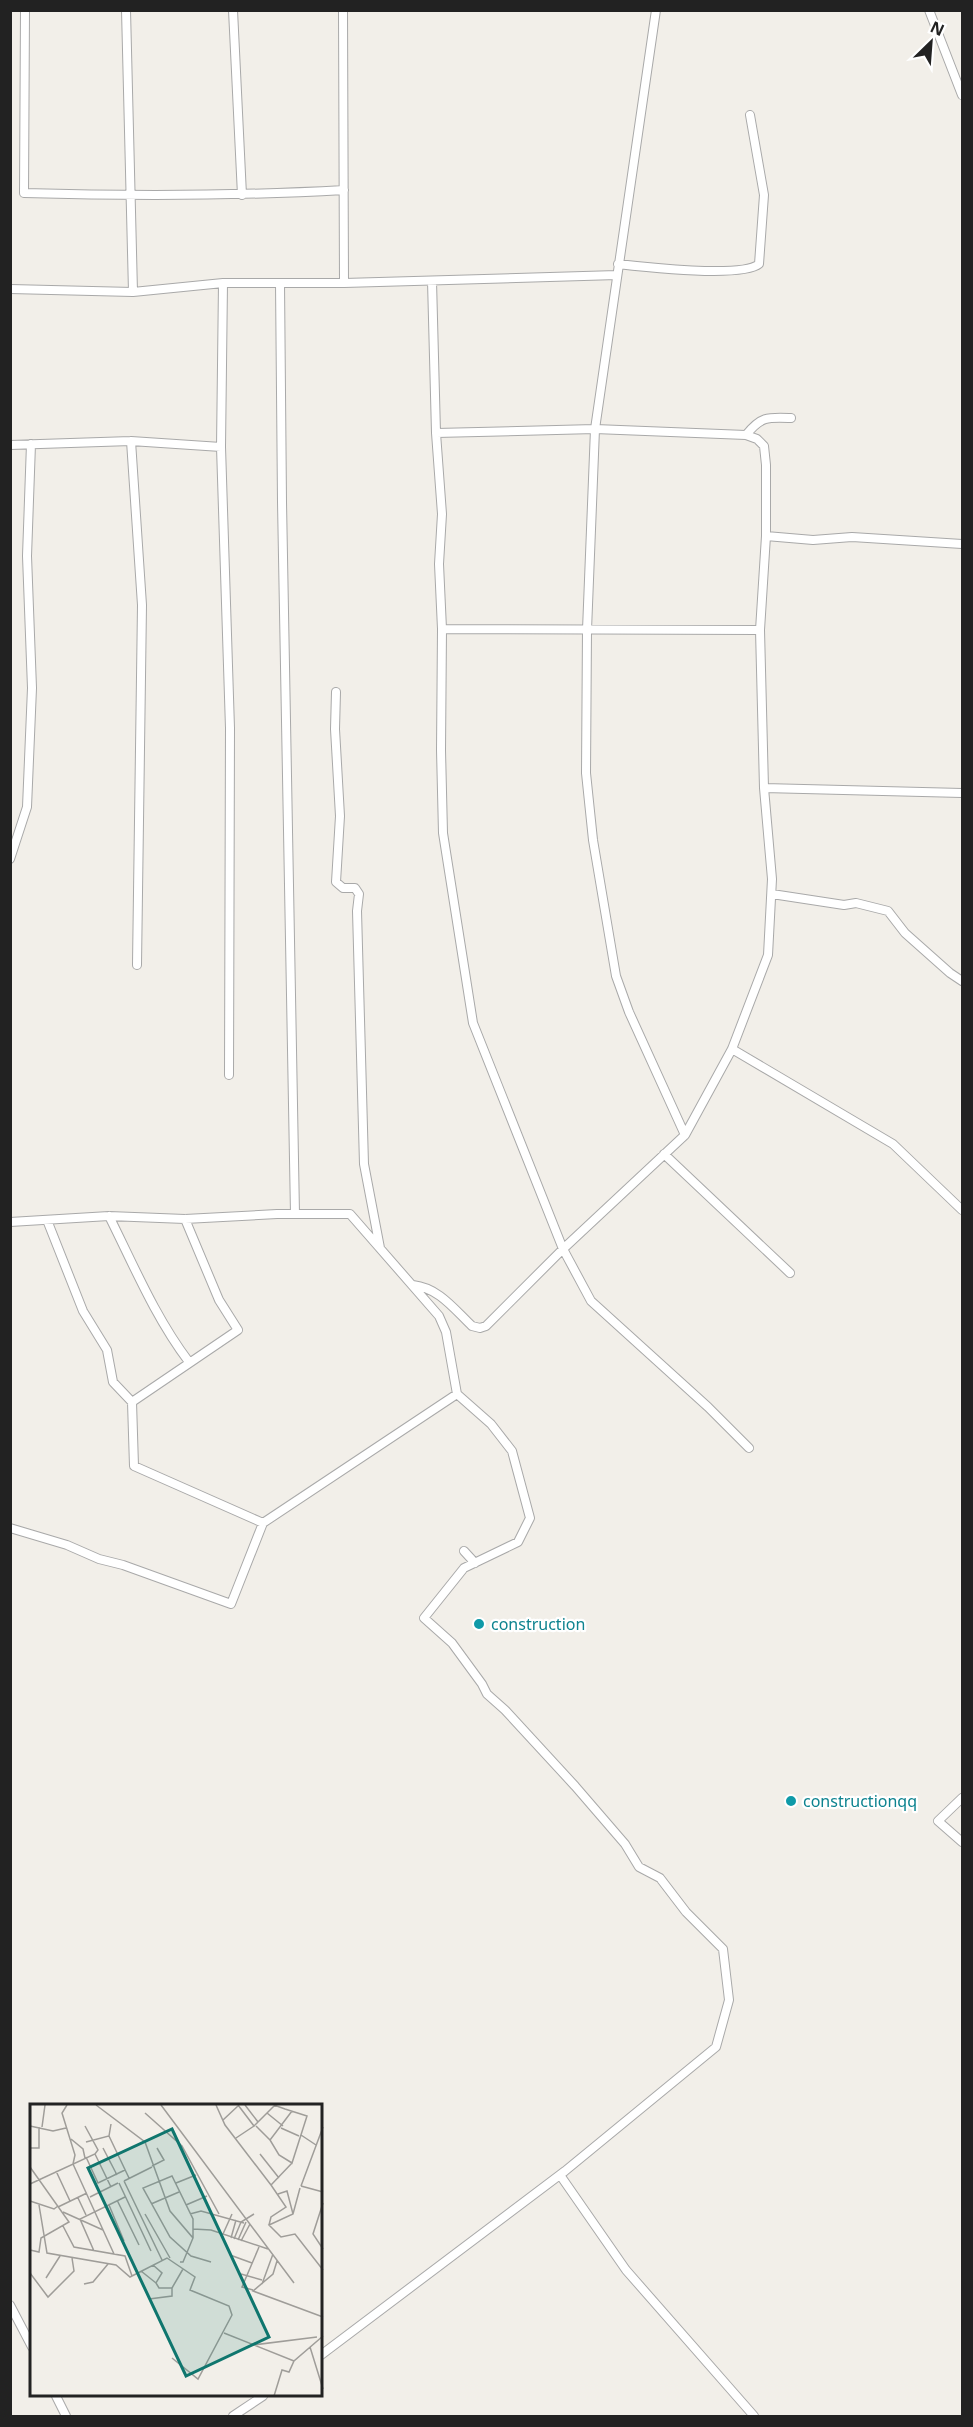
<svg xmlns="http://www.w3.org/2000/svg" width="973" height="2427" font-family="'Noto Sans',sans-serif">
	<rect width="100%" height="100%" fill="#f2efe9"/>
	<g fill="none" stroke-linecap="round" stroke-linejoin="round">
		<!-- street casing -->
		<g stroke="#a9a9a9" stroke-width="10">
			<path id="street" d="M25 10 24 193C131 196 237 196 344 190
				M126 10 133 292
				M233 10 242 195
				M343 10 344 283
				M929 10 962 95
				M618 264C644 267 742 278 759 264L764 195 750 115
				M432 281 436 433
				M223 283 221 447 230 728 229 1075
				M280 283 282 502 295 1214
				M10 289 133 292 223 283H344L617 275
				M746 435C761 416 768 417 791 418
				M131 441 142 605 137 965
				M10 445 131 441 221 447
				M766 536 813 540 852 537 962 544
				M442 629 760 630
				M336 692 335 729 340 816 336 882 343 888H355L359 894 357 911 364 1164 380 1248
				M764 788 962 793
				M10 859 27 807 32 688 27 556 31 444
				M772 894 844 905 856 903 888 911 905 933 950 973 962 981
				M732 1049 893 1144 962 1210
				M685 1135 732 1049 768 955 772 879 764 788 760 630 766 536V465L764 446 757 439 746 435 595 429 436 433 442 514 439 564 442 629 441 750 443 833 473 1023 563 1249 591 1301 708 1407 749 1448
				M664 1154 790 1273
				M109 1216C134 1266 155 1317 189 1362
				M47 1220 83 1311 107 1350 113 1382 132 1402 238 1330 219 1300 185 1219
				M10 1222 109 1216 185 1219 277 1214H350L439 1316 446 1332 457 1394 491 1424 512 1451 530 1518 518 1542 464 1568 424 1618 452 1643 482 1684 487 1694 505 1710 575 1786 625 1844 639 1867 660 1878 686 1912 723 1949 729 2000 716 2047 565 2171 321 2355
				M413 1285C439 1288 454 1309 472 1326L480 1328 486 1326 563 1249 685 1135 629 1012 616 976 593 840 586 773 587 630 595 429 656 10
				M132 1402 134 1466 263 1523
				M10 1528 67 1545 99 1559 123 1565 231 1604 263 1523 457 1394
				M464 1551 475 1563
				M962 1798 938 1821 962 1842
				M560 2175 626 2270 754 2416
				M10 2305 32 2347
				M56 2396 66 2416
				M233 2416 263 2396"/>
		</g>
		<!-- street -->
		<use href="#street" stroke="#fff" stroke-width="8"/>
	</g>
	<!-- markers -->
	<g fill="#0f9aa8" stroke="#fff" stroke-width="2">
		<circle cx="479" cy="1624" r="6"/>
		<circle cx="791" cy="1801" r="6"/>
	</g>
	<g text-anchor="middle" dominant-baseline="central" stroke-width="4.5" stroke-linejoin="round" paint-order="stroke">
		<!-- culture labels -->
		<g font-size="16" fill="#0d838f" stroke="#fff" text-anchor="start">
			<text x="491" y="1624">construction</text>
			<text x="803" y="1801">constructionqq</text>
		</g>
	</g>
	<!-- overview -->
	<g transform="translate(30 2104)">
		<rect width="292" height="292" fill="#f2efe9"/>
		<path fill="none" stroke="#9f9d99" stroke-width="1.5" d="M37 1 32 9 45 51 43 60 84 150M66 1 115 38 140 107 163 134 153 158H150M131 1 264 179M186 1 195 21 241 81M208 1 224 22 245 1M215 1 228 18M244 1 255 5 277 12 262 59 249 51 240 36 262 7M115 9 152 42 189 110M237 9 253 22M193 16 209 1M0 22 23 27 36 24M226 22 240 36M12 23 15 1M251 24 269 32M271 31 286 41M79 32 99 74M206 34 224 22M41 35 53 45 55 54M56 38 79 32 81 20M0 44H9V23M73 44 87 71M65 50 81 83M230 50 249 74M56 53 68 79 95 66M122 62 134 56 127 44M0 63 39 118 11 134 9 148 0 146M26 67 40 97M94 77 132 156M94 77 122 63M89 79 121 147M146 79 166 71M0 80 65 50 68 46 55 22M271 82 293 23M271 82 293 88M270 84 263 110 239 121 251 133 265 130 293 166M248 90 257 87 263 110M60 93 88 79M48 94 56 111M87 96 109 141M0 97 24 105 28 102M293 99 283 130 293 145M121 100 149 88M9 101 17 149 86 161 100 173 137 154 165 173 160 186 199 202 202 211 168 275 142 254M79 101 94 137M156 101 177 92M28 103 57 89M33 108 73 126M115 110 140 154M160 110 171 107 214 119M239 121 241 113 256 103 241 81 262 59M33 122 44 143 95 152 102 172M163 125 181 126 238 145M193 130 202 110M163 134V115L142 72 113 84 140 133 161 152 181 158M201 134 206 116M204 135 211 118 224 110M208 136 216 118M211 137 220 120M64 147 50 115 95 93M200 151 222 159M247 157 243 170 223 187 293 213M111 167 126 179 132 169 123 161M0 169 18 193 44 167 42 154M211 170 232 176M16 174 30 152M126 179 129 184H142M54 180 63 178 78 160M232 180 243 150M223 186 212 183 229 143M119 195 142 192V184L153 165M194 229 264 257M223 241 287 233M280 243 293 285M244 292 252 266 259 268 264 257 293 232"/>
		<path fill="#0f766e" fill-opacity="0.15" stroke="#0f766e" stroke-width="3" d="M142 25 239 233 156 272 58 64Z"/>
		<rect width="292" height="292" fill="none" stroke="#222" stroke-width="3"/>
	</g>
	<!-- border -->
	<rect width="973" height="2427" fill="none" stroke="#222222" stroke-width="24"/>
	<!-- north arrow -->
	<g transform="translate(931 42) rotate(25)" stroke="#ffffff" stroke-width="4.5" paint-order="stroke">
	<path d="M0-4.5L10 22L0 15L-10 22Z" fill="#222222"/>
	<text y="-9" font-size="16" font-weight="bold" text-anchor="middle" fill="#222222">N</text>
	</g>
</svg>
